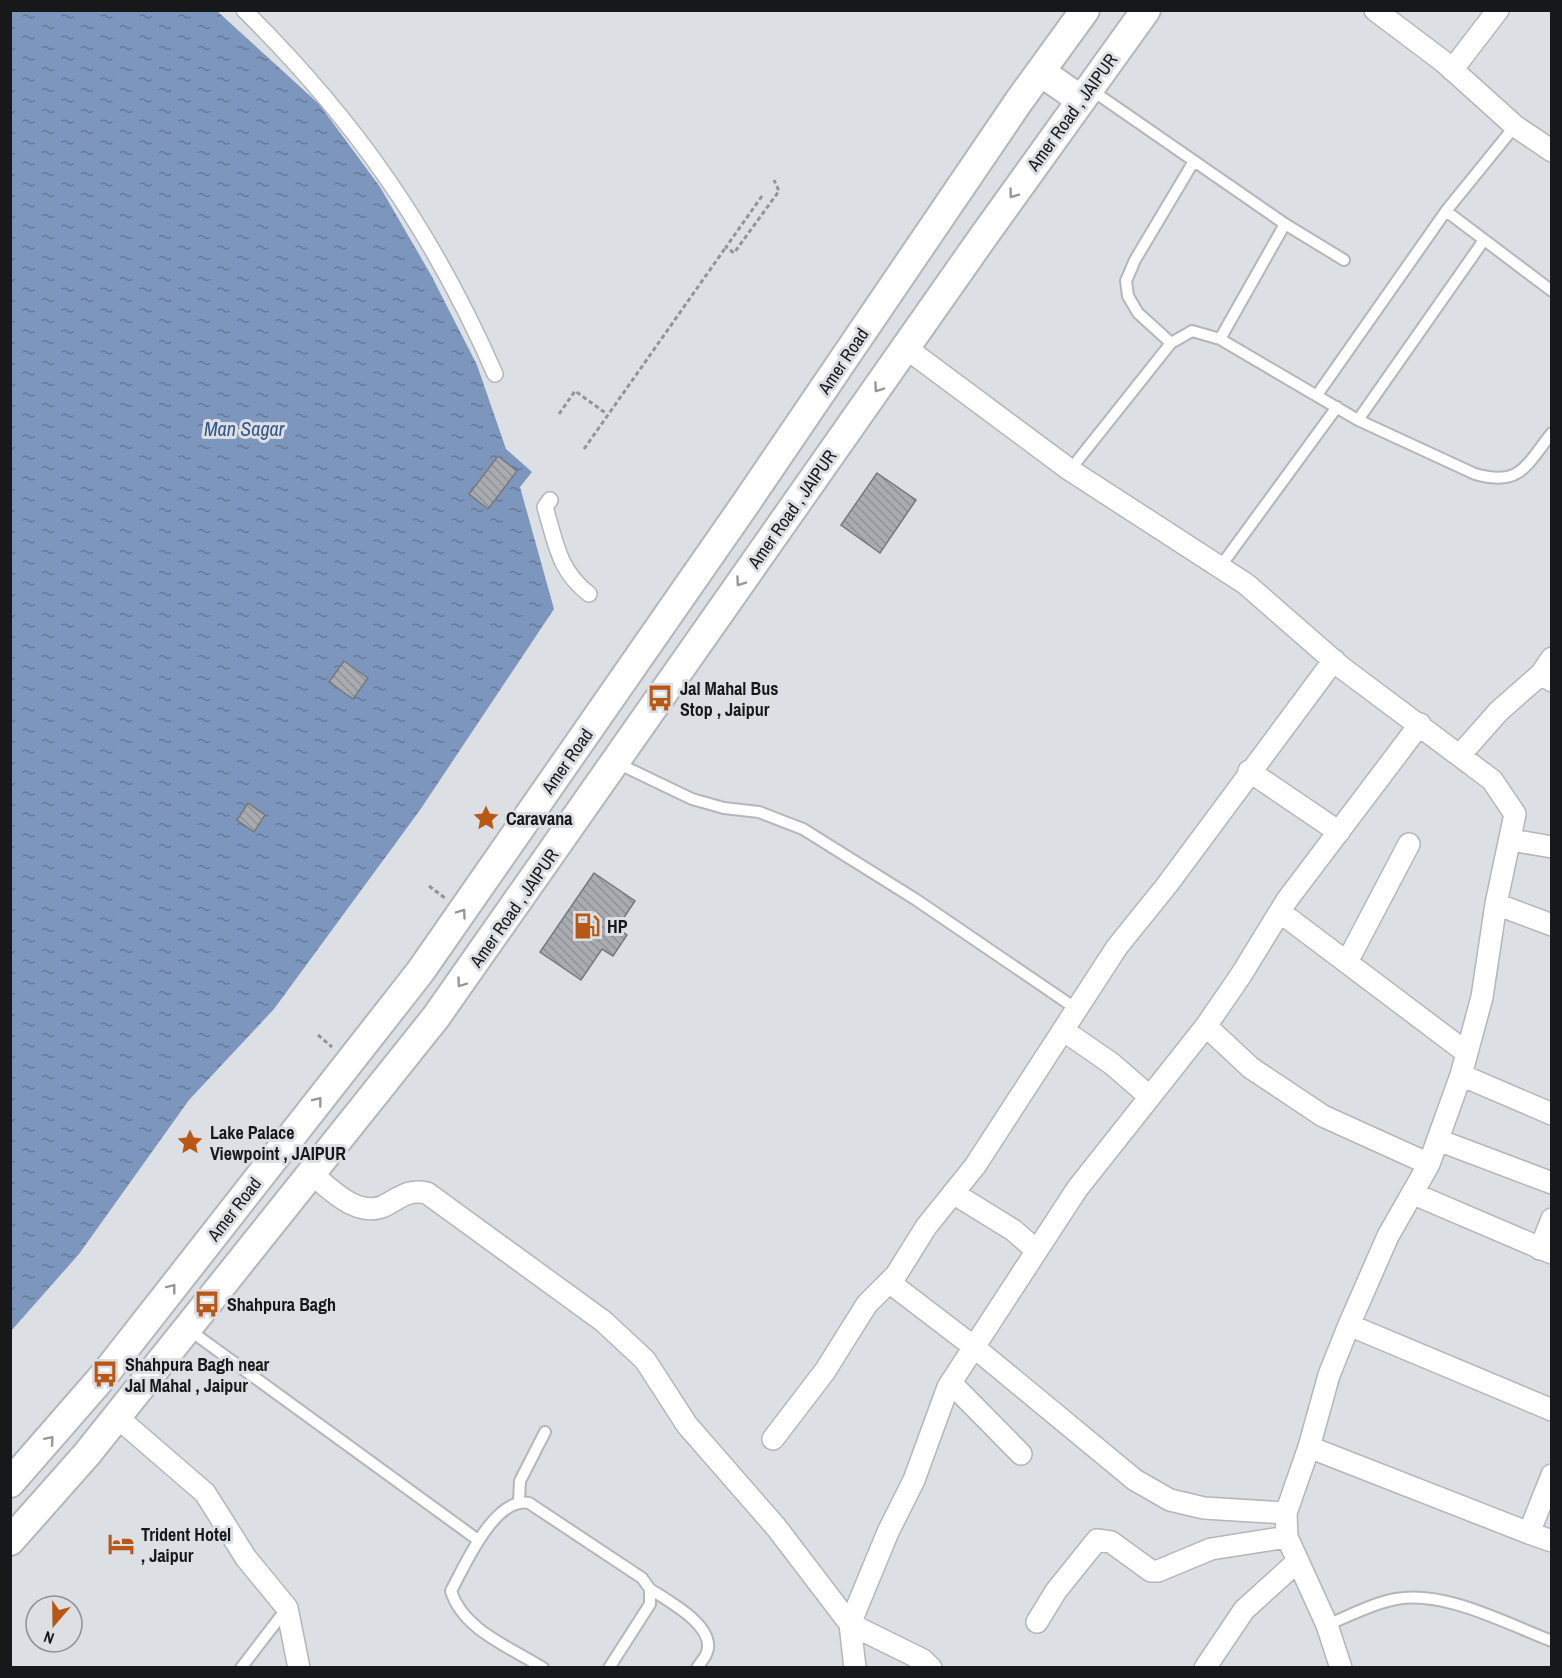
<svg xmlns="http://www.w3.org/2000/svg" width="1562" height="1678" font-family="'Archivo Narrow',sans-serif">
	<defs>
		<pattern id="water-ripples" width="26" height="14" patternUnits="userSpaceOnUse" patternTransform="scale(1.5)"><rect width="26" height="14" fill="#7d96bd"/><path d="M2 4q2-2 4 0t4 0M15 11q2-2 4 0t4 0" fill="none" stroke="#657999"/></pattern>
		<pattern id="building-back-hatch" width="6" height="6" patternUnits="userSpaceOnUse" patternTransform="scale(1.5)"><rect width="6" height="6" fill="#a8abb0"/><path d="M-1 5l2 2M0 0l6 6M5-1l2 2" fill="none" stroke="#909297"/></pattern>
	</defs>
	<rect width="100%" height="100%" fill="#dcdfe4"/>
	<!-- water -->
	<path fill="url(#water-ripples)" fill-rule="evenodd" d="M11 11H217L319 104 380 187 431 275 477 365 506 449 532 472 520 487 554 609 420 810 274 1009 189 1100 79 1254 11 1331ZM498 457 517 472 488 508 469 494ZM345 661 367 677V678L330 682ZM248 804 265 815 253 831 237 820Z"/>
	<!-- building -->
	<path fill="url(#building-back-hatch)" stroke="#75787c" stroke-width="1.5" d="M498 456 517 471 488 509 469 494Z
		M877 473 916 500 880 553 841 525Z
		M344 661 368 678 353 699 329 682Z
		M248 803 265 815 254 832 237 820Z
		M594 873 635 901 617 928 627 935 613 956 602 949 581 980 540 952Z"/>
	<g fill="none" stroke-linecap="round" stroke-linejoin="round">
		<!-- service casing -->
		<g stroke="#b3b6ba" stroke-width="14">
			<path id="service" d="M1090 89 1285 224 1344 260
				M1446 211 1552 291
				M1285 224 1220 339 1358 420 1475 474C1521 487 1526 465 1552 433
				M1171 343 1138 313 1128 296 1126 281 1135 260 1194 161
				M1317 395 1446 211 1515 126
				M1358 420 1484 240
				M1070 470 1171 343 1192 331 1220 339
				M1220 567 1337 407
				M617 763 692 799 724 808 759 812 803 829 915 899 1078 1010
				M188 1329 478 1540
				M519 1501 520 1481 545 1432
				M650 1589C668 1601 716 1626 707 1652 706 1657 700 1663 697 1668
				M1327 1625C1349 1616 1373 1603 1396 1599 1445 1590 1507 1624 1552 1641
				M241 1668 287 1608
				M543 1668C510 1647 463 1630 451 1591 465 1565 495 1496 529 1503L642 1578 650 1589V1604L609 1668"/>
		</g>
		<!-- pedestrian casing -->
		<g stroke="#b3b6ba" stroke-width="18">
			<path id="pedestrian" d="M244 10C355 120 432 230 495 374
				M550 500 545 507C556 543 558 570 589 594"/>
		</g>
		<!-- minor casing -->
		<g stroke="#b3b6ba" stroke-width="24">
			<path id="minor" d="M1375 10 1444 62 1515 126 1552 151
				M1452 70 1498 10
				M906 348 1070 470 1246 584 1341 667 1492 780 1515 814 1496 904 1482 997 1461 1075 1429 1164 1388 1236 1349 1325 1329 1375 1309 1447 1286 1513 1287 1537 1327 1625 1341 1668
				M1541 674 1552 658
				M1460 755 1499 711 1541 674 1552 681
				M1249 771 1339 832
				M1511 840 1552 847
				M1496 904 1552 925
				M1280 912 1467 1053
				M1347 962 1409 844
				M1206 1026 1251 1068 1323 1116 1429 1164
				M1063 1030 1112 1064 1150 1097
				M1461 1075 1552 1114
				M1438 1140 1552 1183
				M311 1173C330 1189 357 1218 384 1206 400 1198 407 1189 427 1193L603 1321 645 1360 687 1425 776 1527 850 1624 923 1660 931 1668
				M953 1193 1013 1230 1036 1250
				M1414 1194 1552 1253
				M1540 1249 1552 1219
				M889 1282 974 1347 1135 1480 1170 1500 1204 1508 1286 1513
				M1349 1325 1552 1410
				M951 1383 1021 1454
				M117 1417 205 1493 246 1558 287 1608 299 1668
				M773 1439 825 1371 867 1304 896 1275 926 1227 975 1166 1117 947 1167 885 1334 660
				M1309 1447 1529 1533 1552 1475
				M1529 1533 1552 1541
				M1037 1622 1056 1591 1097 1540 1111 1542 1151 1571H1158L1211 1549 1287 1537
				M855 1668 850 1624 888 1532 914 1480 948 1387 1077 1189 1206 1026 1241 975 1287 900 1420 724
				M1205 1668 1244 1610 1298 1561"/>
		</g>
		<!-- secondary casing -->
		<g stroke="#b3b6ba" stroke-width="32">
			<path id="secondary" d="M1041 72 1081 100
				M10 1483 105 1374 420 972 746 503 1019 101 1085 10
				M10 1541 87 1454 436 1017 983 237 1146 10"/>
		</g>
		<!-- path -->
		<path stroke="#929498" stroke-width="3" stroke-dasharray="4.5 3" stroke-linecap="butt" d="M762 196 726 247 734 253 779 191 774 180
			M559 414 575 391 607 414
			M584 449 726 247
			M429 886 445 898
			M318 1035 332 1047"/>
		<!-- service -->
		<use href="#service" stroke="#fff" stroke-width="10"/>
		<!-- pedestrian -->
		<use href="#pedestrian" stroke="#fff" stroke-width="15"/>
		<!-- minor -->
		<use href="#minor" stroke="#fff" stroke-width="21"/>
		<!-- secondary -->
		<use href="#secondary" stroke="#fff" stroke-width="28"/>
	</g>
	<!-- one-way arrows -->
	<defs><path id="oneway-chevron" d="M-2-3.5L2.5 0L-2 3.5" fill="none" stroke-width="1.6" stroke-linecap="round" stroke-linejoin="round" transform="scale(1.5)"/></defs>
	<g stroke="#979798">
		<use href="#oneway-chevron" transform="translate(1013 194) rotate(126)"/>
		<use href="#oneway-chevron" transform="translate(878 388) rotate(125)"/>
		<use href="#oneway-chevron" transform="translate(740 582) rotate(125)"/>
		<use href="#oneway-chevron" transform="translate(462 913) rotate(-55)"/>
		<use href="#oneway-chevron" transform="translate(461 983) rotate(126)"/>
		<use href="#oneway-chevron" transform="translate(318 1101) rotate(-52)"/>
		<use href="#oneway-chevron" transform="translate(172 1288) rotate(-52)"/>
		<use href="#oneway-chevron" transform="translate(50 1440) rotate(-49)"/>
	</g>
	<!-- icons -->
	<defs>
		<g id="bus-bare" transform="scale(2.07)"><path d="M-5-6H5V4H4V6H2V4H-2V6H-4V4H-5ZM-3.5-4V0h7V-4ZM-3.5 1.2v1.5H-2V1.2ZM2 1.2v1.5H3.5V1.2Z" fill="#b85814" stroke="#dcdfe4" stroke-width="2.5" paint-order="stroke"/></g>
		<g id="sight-bare" transform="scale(2.07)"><path d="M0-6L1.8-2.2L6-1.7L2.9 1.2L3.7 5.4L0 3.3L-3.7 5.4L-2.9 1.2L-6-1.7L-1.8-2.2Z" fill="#b85814" stroke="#dcdfe4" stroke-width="2.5" paint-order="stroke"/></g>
		<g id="fuel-bare" transform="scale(2.07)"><path d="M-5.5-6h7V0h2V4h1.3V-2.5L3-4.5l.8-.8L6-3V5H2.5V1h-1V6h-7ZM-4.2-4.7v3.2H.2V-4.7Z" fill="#b85814" stroke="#dcdfe4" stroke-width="2.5" paint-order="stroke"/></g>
		<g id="hotel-bare" transform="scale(2.07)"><path d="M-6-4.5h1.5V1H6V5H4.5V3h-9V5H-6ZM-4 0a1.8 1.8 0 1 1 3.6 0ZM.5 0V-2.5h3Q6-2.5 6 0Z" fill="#b85814" stroke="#dcdfe4" stroke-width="2.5" paint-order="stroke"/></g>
	</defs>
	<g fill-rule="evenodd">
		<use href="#bus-bare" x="660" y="698"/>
		<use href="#sight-bare" x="486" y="818"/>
		<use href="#fuel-bare" x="587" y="926"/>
		<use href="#sight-bare" x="190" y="1142"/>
		<use href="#bus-bare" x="207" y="1304"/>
		<use href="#bus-bare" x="105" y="1374"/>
		<use href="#hotel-bare" x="121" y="1544"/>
	</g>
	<g text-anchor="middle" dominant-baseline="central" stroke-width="6" stroke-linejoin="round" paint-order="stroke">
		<!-- street labels -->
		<g font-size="18" fill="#17181a" stroke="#dcdfe4">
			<text transform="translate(1072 112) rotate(-54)">Amer Road , JAIPUR</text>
			<text transform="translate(843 361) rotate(-56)">Amer Road</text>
			<text transform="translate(792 509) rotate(-55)">Amer Road , JAIPUR</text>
			<text transform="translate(567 761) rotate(-55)">Amer Road</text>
			<text transform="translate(514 908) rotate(-55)">Amer Road , JAIPUR</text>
			<text transform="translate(234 1209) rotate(-52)">Amer Road</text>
		</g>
		<!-- poi labels -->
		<g font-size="18" font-weight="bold" fill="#17181a" stroke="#dcdfe4" text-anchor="start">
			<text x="680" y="688">Jal Mahal Bus<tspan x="680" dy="21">Stop , Jaipur</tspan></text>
			<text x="506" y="818">Caravana</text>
			<text x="607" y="926">HP</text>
			<text x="210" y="1132">Lake Palace<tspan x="210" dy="21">Viewpoint , JAIPUR</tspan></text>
			<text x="227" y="1304">Shahpura Bagh</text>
			<text x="125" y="1364">Shahpura Bagh near<tspan x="125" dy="21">Jal Mahal , Jaipur</tspan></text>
			<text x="141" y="1534">Trident Hotel<tspan x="141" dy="21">, Jaipur</tspan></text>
		</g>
		<!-- water labels -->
		<g font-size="20" font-style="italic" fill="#335589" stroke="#dcdfe4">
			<text x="244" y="428">Man Sagar</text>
		</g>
	</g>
	<!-- border -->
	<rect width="1562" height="1678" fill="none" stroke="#17181a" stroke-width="24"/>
	<!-- north arrow -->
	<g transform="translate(54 1624) rotate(200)"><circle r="28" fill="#dcdfe4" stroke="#8d8f93" stroke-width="1.5"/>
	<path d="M0-4.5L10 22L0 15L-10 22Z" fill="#b85814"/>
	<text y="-9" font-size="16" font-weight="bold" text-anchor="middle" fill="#17181a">N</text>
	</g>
</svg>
